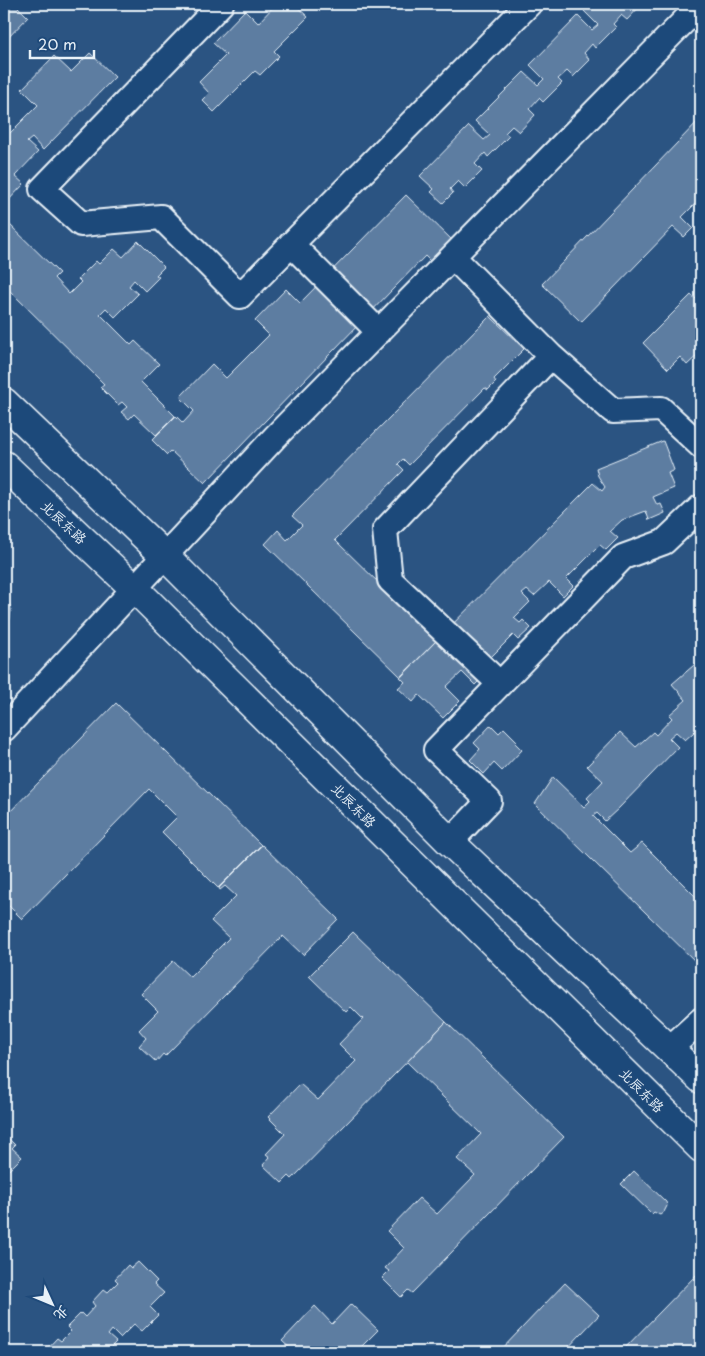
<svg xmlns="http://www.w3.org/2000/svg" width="705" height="1356" font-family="'Playpen Sans','LXGW WenKai TC',sans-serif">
	<rect width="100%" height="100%" fill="#2b5482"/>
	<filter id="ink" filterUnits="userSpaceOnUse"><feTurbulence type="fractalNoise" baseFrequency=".02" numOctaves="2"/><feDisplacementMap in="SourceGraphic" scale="10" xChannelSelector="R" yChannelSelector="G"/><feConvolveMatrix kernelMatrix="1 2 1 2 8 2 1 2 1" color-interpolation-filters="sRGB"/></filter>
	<g filter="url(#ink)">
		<!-- building -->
		<path fill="#5d7da1" stroke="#e8f1f8" d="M4 4H18L16 5 28 17 5 41 4 39Z
			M276 4H294L308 17 274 51 279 56 260 75 255 71 214 112 202 100 209 93 199 82 226 55 213 43 245 10 258 23Z
			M590 4H642L627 20 621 15 613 24 616 27 595 48 592 44 584 53 590 60 573 77 567 71 558 79 562 83 543 102 539 98 529 109 535 115 519 132 512 126 505 133 509 136 488 157 485 153 475 164 482 171 465 188 458 181 450 189 453 193 443 203 431 192 434 189 420 176 469 126 484 140 490 135 475 121 524 72 538 85 544 79 530 65 578 16 592 30 598 25 584 11Z
			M90 53 115 77 43 150 32 138 27 142 38 152 15 176 24 184 4 205V134L5 132 8 135 38 105 22 89 54 56 71 72Z
			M701 118V198L682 217 693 228 684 237 673 227 581 322 542 284Z
			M406 195 455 243 433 264 425 256 205 483 171 451 167 455 152 440 176 416 183 423 194 411 180 397 212 364 226 378 269 335 255 321 286 289 300 303Z
			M5 220 59 273 54 278 69 294 81 282 78 279 96 261 99 264 114 249 123 257 138 241 164 267 156 275 159 277 145 291 134 280 129 286 138 294 115 317 106 308 100 314 131 345 135 341 159 364 141 382 175 416 156 435 134 414 129 419 121 412 127 407 122 402 118 405 100 387 104 384 4 285V221Z
			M701 293V352L687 365 680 357 668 369 643 343 691 295 696 299Z
			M490 316 524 349 494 379 496 382 488 390 485 388 409 465 403 459 398 464 404 470 335 540 437 640 401 677 265 544 278 530 287 540 302 525 292 516Z
			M663 441 674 470 668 473 674 488 653 497 657 505 661 504 665 513 649 520 646 511 622 520 610 531 618 538 606 550 600 545 566 579 573 586 563 596 549 582 534 596 527 590 522 594 530 602 514 618 520 623 523 620 531 628 518 640 513 635 479 669 485 675 475 685 462 672 446 687 460 701 443 718 419 695 413 702 398 688 405 682 400 677 587 489 593 483 602 491 605 487 598 476 596 468Z
			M4 595 8 599 11 610 9 624 4 629Z
			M701 659V726L685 740 676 732 669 738 678 747 619 808 605 821 597 813 593 816 630 853 642 843 701 902V967L535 804 553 777 584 807 590 801 587 798 603 781 587 766 620 732 636 747 653 732 656 735 672 718 669 715 686 700 672 684Z
			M116 703 261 845 218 888 162 832 177 817 149 789 22 919 8 905 4 909V818Z
			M491 725 499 733 504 728 517 741 515 743 522 750 502 771 494 763 484 774 470 760 480 749 474 743Z
			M262 845 338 919 303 955 283 936 165 1056 163 1054 156 1062 139 1046 146 1038 139 1030 158 1011 141 994 173 961 190 977 229 938 211 921 236 896 225 886 220 890 219 888Z
			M353 932 446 1022 292 1179 289 1176 282 1183 263 1165 270 1157 266 1154 285 1134 268 1117 300 1084 318 1100 356 1061 339 1044 363 1019 351 1007 346 1012 309 976Z
			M446 1022 564 1137 412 1293 408 1290 401 1297 382 1278 389 1271 385 1268 404 1248 387 1231 419 1198 437 1214 475 1175 457 1159 481 1134 407 1062Z
			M4 1134 15 1145 12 1148 22 1157 4 1175Z
			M634 1171 666 1202 667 1206 664 1212 660 1215 654 1212 652 1214 621 1184Z
			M138 1262 157 1281 154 1284 164 1293 150 1307 158 1315 142 1331 134 1324 120 1338 112 1330 108 1335 116 1342 106 1352H44L57 1338 61 1341 71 1331 67 1327 81 1313 85 1317 95 1306 92 1302 104 1289 108 1292 118 1282 115 1279 128 1265 131 1268Z
			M698 1273 701 1276V1352H621Z
			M565 1283 599 1315 564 1352H499Z
			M351 1304 378 1330 356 1352H294L282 1341 315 1306 332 1324Z"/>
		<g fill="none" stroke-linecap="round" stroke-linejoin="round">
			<!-- minor casing -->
			<g stroke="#e8f1f8" stroke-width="28">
				<path id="minor" d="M221 4 42 189 81 224 161 217 240 296 529 4
					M291 244 379 332
					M453 257 551 356 613 411 661 409 701 446
					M500 684 390 580 385 530 551 356
					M4 729 275 437 701 4
					M450 842 489 801 436 750 623 557 664 542 701 507
					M669 1049 701 1020"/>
			</g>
			<!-- tertiary casing -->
			<g stroke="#e8f1f8" stroke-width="31">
				<path id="tertiary" d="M4 402 165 556 450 842 701 1079
					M4 465 135 589 701 1148"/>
			</g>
			<!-- minor -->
			<use href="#minor" stroke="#1f4a7a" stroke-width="24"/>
			<!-- tertiary -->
			<use href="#tertiary" stroke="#1f4a7a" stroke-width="28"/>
		</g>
	</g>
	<g text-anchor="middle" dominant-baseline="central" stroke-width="4" stroke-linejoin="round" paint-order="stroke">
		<!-- street labels -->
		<g font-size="14" fill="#e8f1f8" stroke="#1f4a7a">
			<text transform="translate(64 522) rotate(43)">北辰东路</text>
			<text transform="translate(354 805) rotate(45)">北辰东路</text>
			<text transform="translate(642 1090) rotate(45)">北辰东路</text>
		</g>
	</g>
	<!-- margin -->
	<rect width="705" height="1356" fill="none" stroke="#1f4a7a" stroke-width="20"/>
	<rect x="10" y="10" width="685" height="1336" fill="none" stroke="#e8f1f8" stroke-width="2" filter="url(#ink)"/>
	<!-- north arrow -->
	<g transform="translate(52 1304) rotate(134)" stroke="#1f4a7a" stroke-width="4" paint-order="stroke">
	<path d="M0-4L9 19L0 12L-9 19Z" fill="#e8f1f8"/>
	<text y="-8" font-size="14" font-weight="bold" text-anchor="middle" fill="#e8f1f8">北</text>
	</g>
	<!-- scale -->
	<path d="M30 50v8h64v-8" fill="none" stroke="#e8f1f8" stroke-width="2.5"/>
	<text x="38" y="50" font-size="15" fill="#e8f1f8" stroke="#1f4a7a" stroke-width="4" paint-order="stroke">20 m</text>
</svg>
